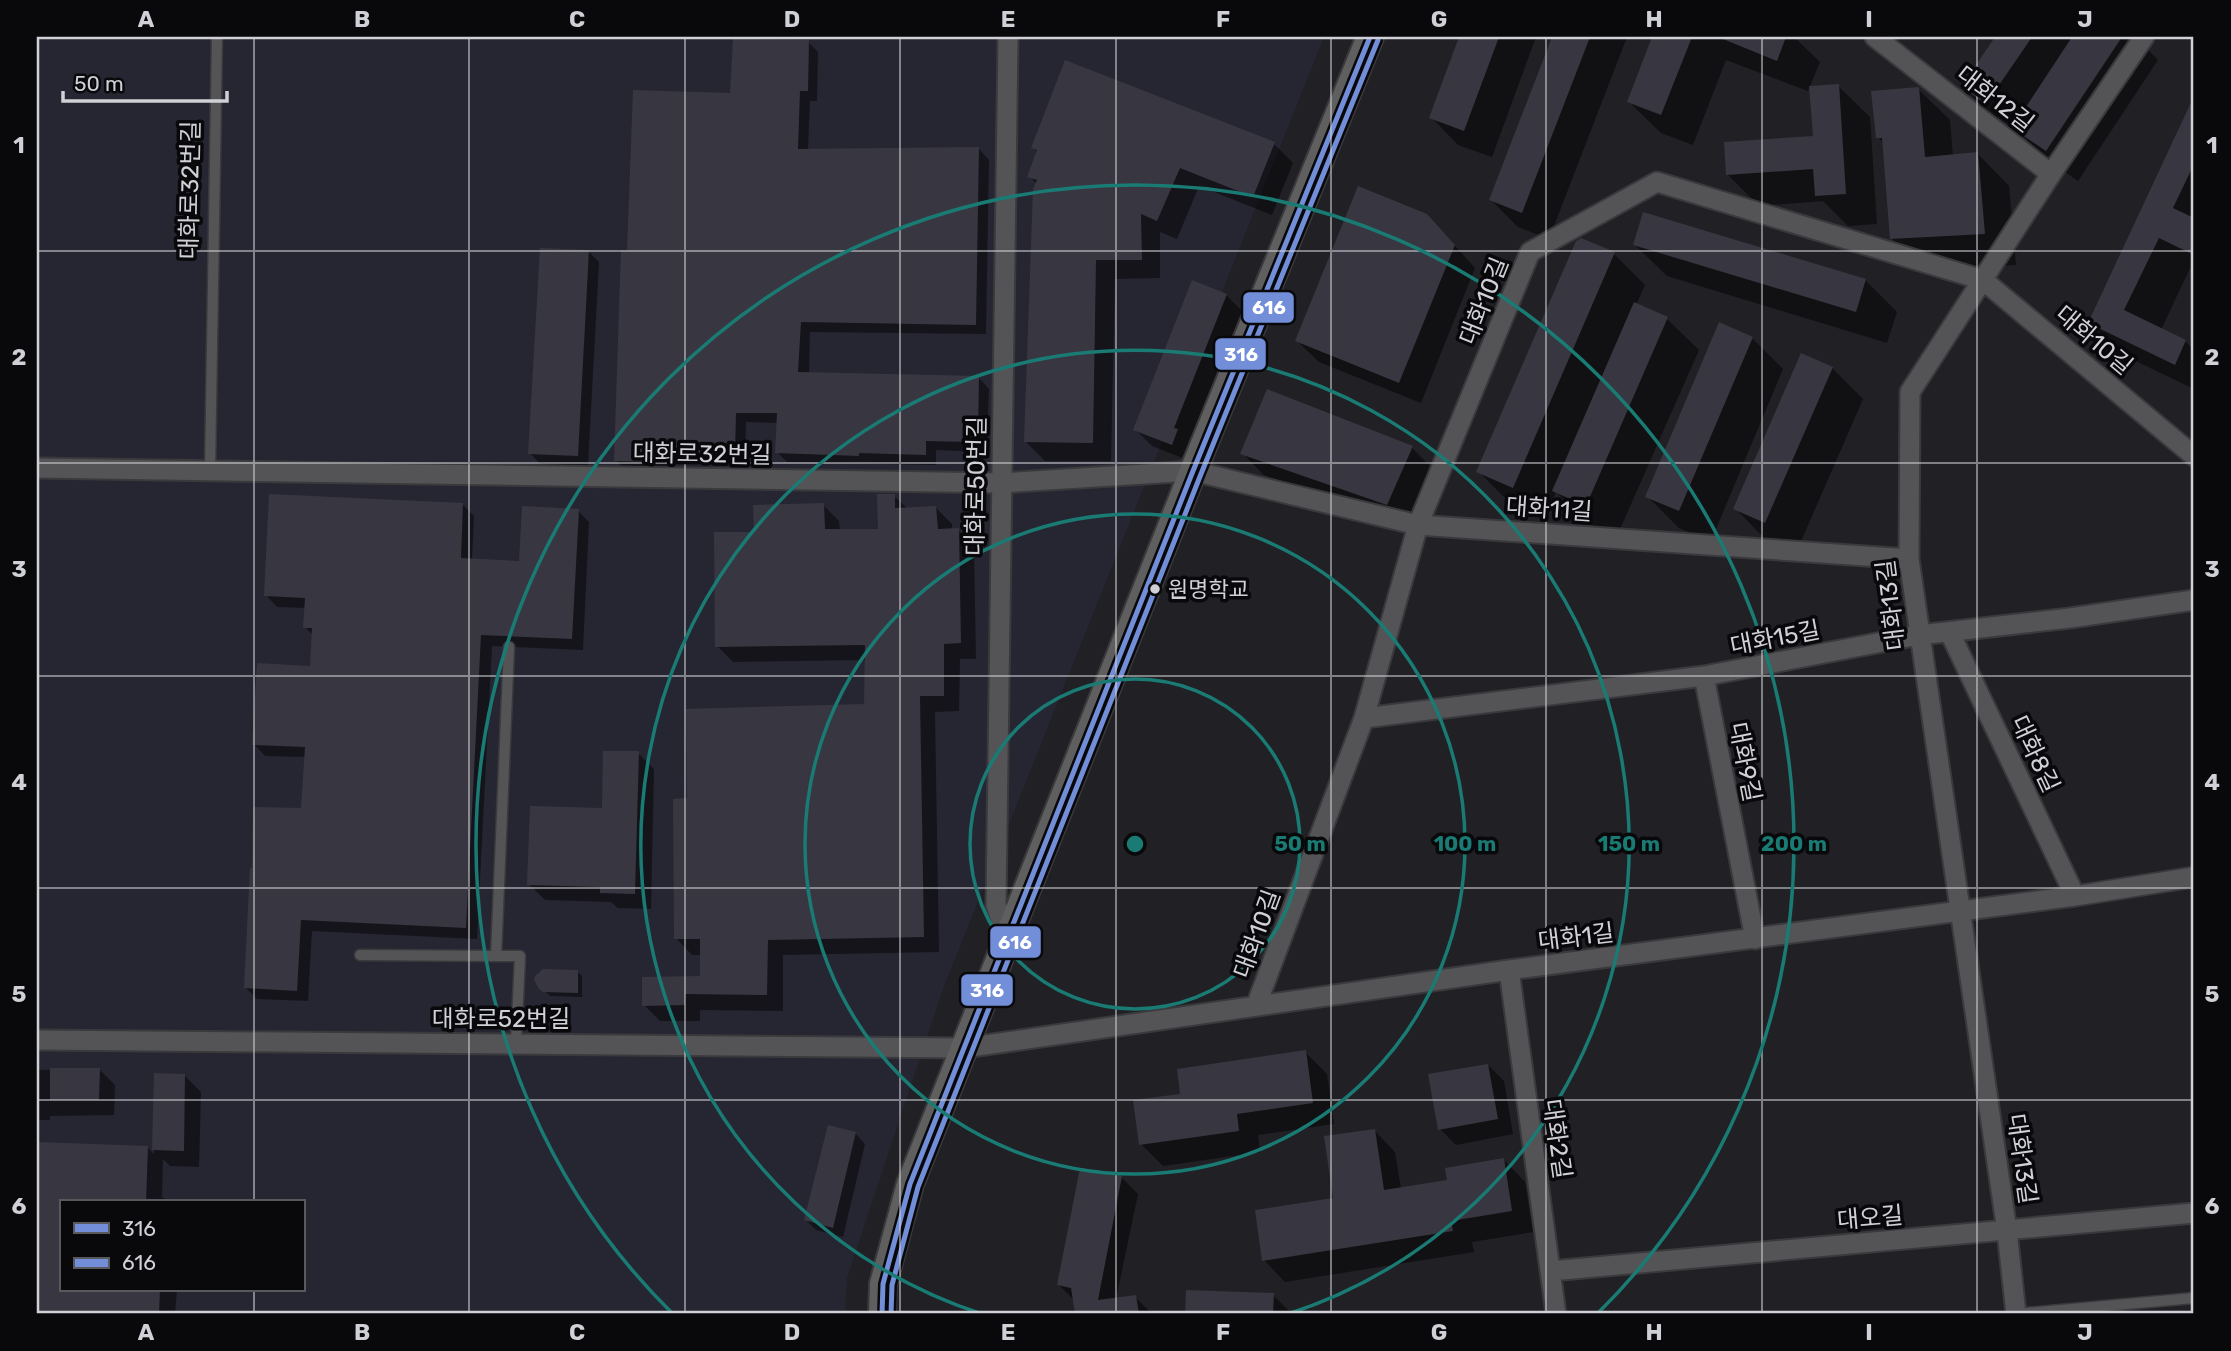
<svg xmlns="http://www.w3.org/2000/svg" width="2231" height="1351" font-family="Rubik,'Noto Sans KR',sans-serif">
	<rect width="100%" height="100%" fill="#202025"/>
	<!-- built -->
	<path fill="#262632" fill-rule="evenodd" d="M37 37H1324L943 989 847 1278 845 1314H37ZM61 1202H303V1290H61Z"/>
	<!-- shadow -->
	<path fill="#0007" d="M1461 37H1536L1492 157 1458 145 1431 117Z
		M1554 37H1627L1549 239 1518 227 1491 200Z
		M1654 37H1794L1820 62 1808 91 1726 60 1693 145 1661 133 1629 102Z
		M1997 37H2135L2158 60 2078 181 2046 159 2013 127 1988 112 1963 87Z
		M808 42 818 52 817 101H810L808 150 979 149 989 160 986 334 810 332 809 374 979 378 989 389 987 446 981 452 936 450V465L787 462 777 452 778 423 746 422 745 463 671 461V472L626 471 616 460 629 252 731 95Z
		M1838 86 1870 117 1877 224 1848 226 1823 201 1759 206 1727 174 1814 137Z
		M1918 89 1950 120 1953 157 1978 154 2009 186 2016 265 1923 270 1892 239 1884 144 1878 137Z
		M2194 101V270L2190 268 2161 330 2185 341 2194 350V389L2121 354 2090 323Z
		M1274 144 1293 163 1272 215 1199 186 1177 239 1160 232V278L1115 279 1111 461H1045L1026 442 1037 184 1029 176 1038 153 1033 147Z
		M1448 238 1475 268 1421 403 1319 362 1297 341Z
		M1635 245 1865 280 1897 312 1887 343 1667 276Z
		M588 251 599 262 588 466 540 464 530 453Z
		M1614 254 1645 285 1636 305 1667 319 1699 350 1617 536 1586 522 1556 492 1545 518 1510 503 1478 471Z
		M1226 295 1242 311 1190 444 1193 447 1188 460 1152 446 1136 430Z
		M1752 338 1783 369 1711 541 1679 528 1647 496Z
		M1832 368 1863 399 1796 553 1766 540 1735 508Z
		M1412 448 1433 469 1409 525 1264 475 1242 453Z
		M894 496 908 509 936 508 952 524V530H958L974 546 976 659H960L959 711 935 712 939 952 783 955V1011L700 1010V1021H660L644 1005 701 978 702 955H692L676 938 689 800 866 705V660L733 662 717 646 755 534 823 505 839 521 840 531H879Z
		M463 505 474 516 472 560 521 563 578 511 589 522 583 650 492 646 477 939 312 931 308 1001 257 999 246 988 302 809 306 757 265 756 254 744 311 667 314 636 305 627 306 608 277 607 266 595Z
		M638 753 654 769 651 909 618 908 611 902 545 900 529 884 604 810Z
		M578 972 582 976V997L550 996 544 990Z
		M1305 1052 1327 1074 1334 1124 1258 1135 1260 1152 1163 1166 1141 1144 1182 1095Z
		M1488 1065 1504 1081 1513 1134 1456 1145 1440 1129Z
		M99 1069 115 1085 114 1115 50 1116V1120H37V1070Z
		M156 1075 185 1076 201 1092 199 1167 170 1166 163 1159 162 1197 171 1202H61V1290H177L175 1314H37V1143L147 1147 154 1154Z
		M1374 1130 1395 1152 1401 1189 1449 1182 1504 1160 1525 1182 1533 1232 1472 1242 1474 1252 1285 1282 1264 1260 1335 1199Z
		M855 1133 865 1144 843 1237 816 1230 806 1220Z
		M1122 1178 1138 1194 1116 1299 1135 1297 1152 1314H1077L1075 1301 1059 1285Z
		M1188 1291 1273 1295 1289 1311V1314H1187Z"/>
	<!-- building -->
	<path fill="#383741" d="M1459 37H1499L1464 131 1429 118Z
		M1552 37H1590L1522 213 1489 200Z
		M1652 37H1692L1661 115 1627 102Z
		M1718 37H1786L1777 61Z
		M1995 37H2032L1986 104 1961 87Z
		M2072 37H2122L2046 151 2012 128Z
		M733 39 809 40 808 91H800L798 149 979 147 976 325 801 322 798 372 979 376 978 435 971 442 926 441V455L859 453V456L775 453 777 413H736L735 454 661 452V462L614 461 621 250 627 251 633 90 730 93Z
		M1065 60 1275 142 1253 197 1180 168 1157 221 1141 214 1142 260H1096L1093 443 1024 442 1033 189 1037 180 1027 177 1037 150 1031 148Z
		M1839 84 1846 194 1815 196 1813 169 1726 175 1724 142 1813 136 1809 86Z
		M1919 87 1925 157 1978 152 1985 234 1890 239 1882 138H1876L1871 91Z
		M2194 96V164L2173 208 2194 218V255L2159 238 2124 310 2186 340 2175 365 2088 323Z
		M1358 186 1427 214 1455 245 1399 383 1295 341Z
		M1643 212 1866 279 1856 312 1633 245Z
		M1581 238 1615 252 1513 488 1476 472 1576 241Z
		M540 248 589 250 578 456 528 454Z
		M1192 280 1227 294 1174 428 1178 429 1172 445 1133 430Z
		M1634 302 1668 317 1586 506 1552 491Z
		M1719 322 1753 337 1679 511 1645 497Z
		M1801 353 1833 367 1765 523 1733 509Z
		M1267 389 1413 446 1387 505 1240 454Z
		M269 494 463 503 461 558 519 561 522 506 579 509 572 639 481 635 466 928 301 920 297 991 244 988 250 868H252L253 807 301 808 305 747 252 745 257 663 310 666 312 628H303L305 598 264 596Z
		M877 494H895V508L936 506 938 529 959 528 961 643 944 644V696H920L924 937 768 940 767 995 685 994V1005L642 1006V977L700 976V939H674L673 799 687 798 686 709 864 704 865 645 715 647 714 532H754L753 505 824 503 825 529H878Z
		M603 751H639L635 894 600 893V887L527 885 530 806 602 808Z
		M543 969 578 970V993L543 992 539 989 534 980 535 976Z
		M1306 1050 1313 1103 1237 1114 1239 1131 1139 1145 1133 1100 1180 1094 1177 1069Z
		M1488 1064 1498 1119 1438 1130 1428 1074Z
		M50 1068H100L99 1100H50Z
		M154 1073 185 1074 184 1151 152 1150Z
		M828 1125 856 1132 833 1228 804 1220Z
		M1375 1129 1384 1190 1447 1180 1445 1168 1504 1158 1512 1211 1451 1221 1453 1231 1262 1261 1255 1210 1333 1198 1324 1136Z
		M37 1142 148 1146 146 1202H61V1290H160L159 1314H37Z
		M1080 1168 1122 1176 1098 1300 1136 1295 1139 1314H1075L1071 1288 1057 1285Z
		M1186 1290 1274 1293 1273 1314H1185Z"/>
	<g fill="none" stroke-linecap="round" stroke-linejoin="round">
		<!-- service casing -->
		<g stroke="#3a3a3d" stroke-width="13">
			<path id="service" d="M210 471 217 37
				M509 647 496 956H520L516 1043
				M360 955 496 956
				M2015 1314 2194 1298"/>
		</g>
		<!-- minor casing -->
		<g stroke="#3a3a3d" stroke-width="23">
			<path id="minor" d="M1008 37 996 905 1001 920 1010 933
				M1875 37 2051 174
				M37 468 1001 483 1193 471 1418 525 1909 559
				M1950 633 2075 896
				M1704 676 1755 939
				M1364 718 1704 676 1919 635 2070 618 2194 600
				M1509 970 1556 1314
				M1256 1006 1364 718 1418 525 1530 252 1657 182 1983 280 2194 456
				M37 1040 964 1048 1509 970 2075 896 2194 877
				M1551 1271 2194 1213
				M2016 1314 2007 1231 1909 559 1910 392 2051 174 2144 37"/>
		</g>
		<!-- secondary casing -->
		<g stroke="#3a3a3d" stroke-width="30">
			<path id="secondary" d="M882 1314 883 1284 910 1184 1193 471 1370 37"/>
		</g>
		<!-- service -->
		<use href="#service" stroke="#545355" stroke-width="10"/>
		<!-- minor -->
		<use href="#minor" stroke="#545355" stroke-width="19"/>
		<!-- secondary -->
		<use href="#secondary" stroke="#5f5f60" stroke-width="26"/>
		<!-- bus-1 casing -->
		<g stroke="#09090c" stroke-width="10">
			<path id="bus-1" d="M882 1314 883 1284 910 1184 1193 471 1370 37"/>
		</g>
		<!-- bus-2 casing -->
		<g stroke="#09090c" stroke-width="10">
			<path id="bus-2" d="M891 1314 892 1285 918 1187 1201 474 1378 40"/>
		</g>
		<!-- bus-1 -->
		<use href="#bus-1" stroke="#728ed8" stroke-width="5"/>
		<!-- bus-2 -->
		<use href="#bus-2" stroke="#728ed8" stroke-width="5"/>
	</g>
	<!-- grid -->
	<path fill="none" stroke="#d0d1d6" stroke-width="2" stroke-opacity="0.55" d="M254 37V1202M469 37V1314M685 37V1314M900 37V1314M1116 37V1314M1331 37V1314M1546 37V1314M1762 37V1314M1977 37V1314M37 251H2194M37 463H2194M37 676H2194M37 888H2194M37 1100H2194M254 1290V1314"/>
	<!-- distance rings -->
	<g fill="none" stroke="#197b73" stroke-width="3.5">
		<circle cx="1135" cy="844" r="165"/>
		<circle cx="1135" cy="844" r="330"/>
		<path d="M982 1314A494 494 0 1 1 1288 1314"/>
		<path d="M673 1314A659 659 0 1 1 1597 1314"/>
	</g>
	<!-- markers -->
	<circle fill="#d0d1d6" stroke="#09090c" stroke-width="2.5" cx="1155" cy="589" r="6"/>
	<g text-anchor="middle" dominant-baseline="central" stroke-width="7" stroke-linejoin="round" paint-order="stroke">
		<!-- bus labels -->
		<g font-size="22" fill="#d0d1d6" stroke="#09090c" text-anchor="start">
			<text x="1168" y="589">원명학교</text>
		</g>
		<!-- street labels -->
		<g font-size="24" fill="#d0d1d6" stroke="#09090c">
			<text transform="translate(1995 99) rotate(38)">대화12길</text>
			<text transform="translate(190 190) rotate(-89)">대화로32번길</text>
			<text transform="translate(1484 301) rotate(-68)">대화10길</text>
			<text transform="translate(2094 340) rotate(40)">대화10길</text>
			<text transform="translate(702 454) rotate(1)">대화로32번길</text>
			<text transform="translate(976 486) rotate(-89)">대화로50번길</text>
			<text transform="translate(1549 509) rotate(4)">대화11길</text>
			<text transform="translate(1891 605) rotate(-97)">대화13길</text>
			<text transform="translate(1775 638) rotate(-11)">대화15길</text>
			<text transform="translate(2035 754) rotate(65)">대화8길</text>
			<text transform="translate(1745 762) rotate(79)">대화9길</text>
			<text transform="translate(1257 934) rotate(-70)">대화10길</text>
			<text transform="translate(1576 937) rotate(-7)">대화1길</text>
			<text x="501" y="1019">대화로52번길</text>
			<text transform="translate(1557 1139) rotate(82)">대화2길</text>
			<text transform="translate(2022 1159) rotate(82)">대화13길</text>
			<text transform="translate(1870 1218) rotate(-5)">대오길</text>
		</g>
	</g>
	<circle cx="1135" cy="844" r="10" fill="#197b73" stroke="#09090c" stroke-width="3.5"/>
	<g font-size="21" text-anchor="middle" font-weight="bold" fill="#197b73" stroke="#09090c" stroke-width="7" stroke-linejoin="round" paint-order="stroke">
		<text x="1300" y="851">50 m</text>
		<text x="1465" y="851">100 m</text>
		<text x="1629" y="851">150 m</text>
		<text x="1794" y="851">200 m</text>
	</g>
	<g stroke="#09090c" stroke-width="2.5">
		<rect x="1242" y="291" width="53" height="33" rx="7" fill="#728ed8"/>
		<rect x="1214" y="337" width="53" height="34" rx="7" fill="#728ed8"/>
		<rect x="989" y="925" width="53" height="34" rx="7" fill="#728ed8"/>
		<rect x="960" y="973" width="54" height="34" rx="7" fill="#728ed8"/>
	</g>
	<g font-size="19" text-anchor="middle" font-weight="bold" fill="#fff">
		<text x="1269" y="314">616</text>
		<text x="1241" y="361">316</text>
		<text x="1015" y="949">616</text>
		<text x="987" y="997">316</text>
	</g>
	<!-- border -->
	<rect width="2231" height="1351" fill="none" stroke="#09090c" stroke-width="77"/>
	<!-- legend -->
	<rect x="60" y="1200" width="245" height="91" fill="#09090c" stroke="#59595d" stroke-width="2"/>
	<rect x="74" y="1223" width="35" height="10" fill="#728ed8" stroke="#59595d" stroke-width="2"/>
	<text x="122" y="1236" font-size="21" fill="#d0d1d6">316</text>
	<rect x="74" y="1258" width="35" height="10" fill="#728ed8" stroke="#59595d" stroke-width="2"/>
	<text x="122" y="1270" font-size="21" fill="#d0d1d6">616</text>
	<!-- scale -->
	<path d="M63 91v10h164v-10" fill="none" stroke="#d0d1d6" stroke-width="3.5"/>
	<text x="74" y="91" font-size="21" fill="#d0d1d6" stroke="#09090c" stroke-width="5" paint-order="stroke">50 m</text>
	<rect x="38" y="38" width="2154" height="1274" fill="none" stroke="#d0d1d6" stroke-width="2.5"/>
	<g font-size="23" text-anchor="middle" font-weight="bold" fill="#d0d1d6">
		<text x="146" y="27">A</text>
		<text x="362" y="27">B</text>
		<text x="577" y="27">C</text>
		<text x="792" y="27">D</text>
		<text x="1008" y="27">E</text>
		<text x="1223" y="27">F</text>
		<text x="1439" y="27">G</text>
		<text x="1654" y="27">H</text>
		<text x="1869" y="27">I</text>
		<text x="2085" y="27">J</text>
		<text x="19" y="153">1</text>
		<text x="2212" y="153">1</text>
		<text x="19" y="365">2</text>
		<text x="2212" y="365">2</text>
		<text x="19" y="577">3</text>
		<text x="2212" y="577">3</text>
		<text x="19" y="790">4</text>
		<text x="2212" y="790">4</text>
		<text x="19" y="1002">5</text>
		<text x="2212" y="1002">5</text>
		<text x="19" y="1214">6</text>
		<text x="2212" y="1214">6</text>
		<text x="146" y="1340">A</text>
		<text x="362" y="1340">B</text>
		<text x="577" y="1340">C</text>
		<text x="792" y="1340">D</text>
		<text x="1008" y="1340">E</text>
		<text x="1223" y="1340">F</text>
		<text x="1439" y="1340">G</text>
		<text x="1654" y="1340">H</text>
		<text x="1869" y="1340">I</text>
		<text x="2085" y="1340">J</text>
	</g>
</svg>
